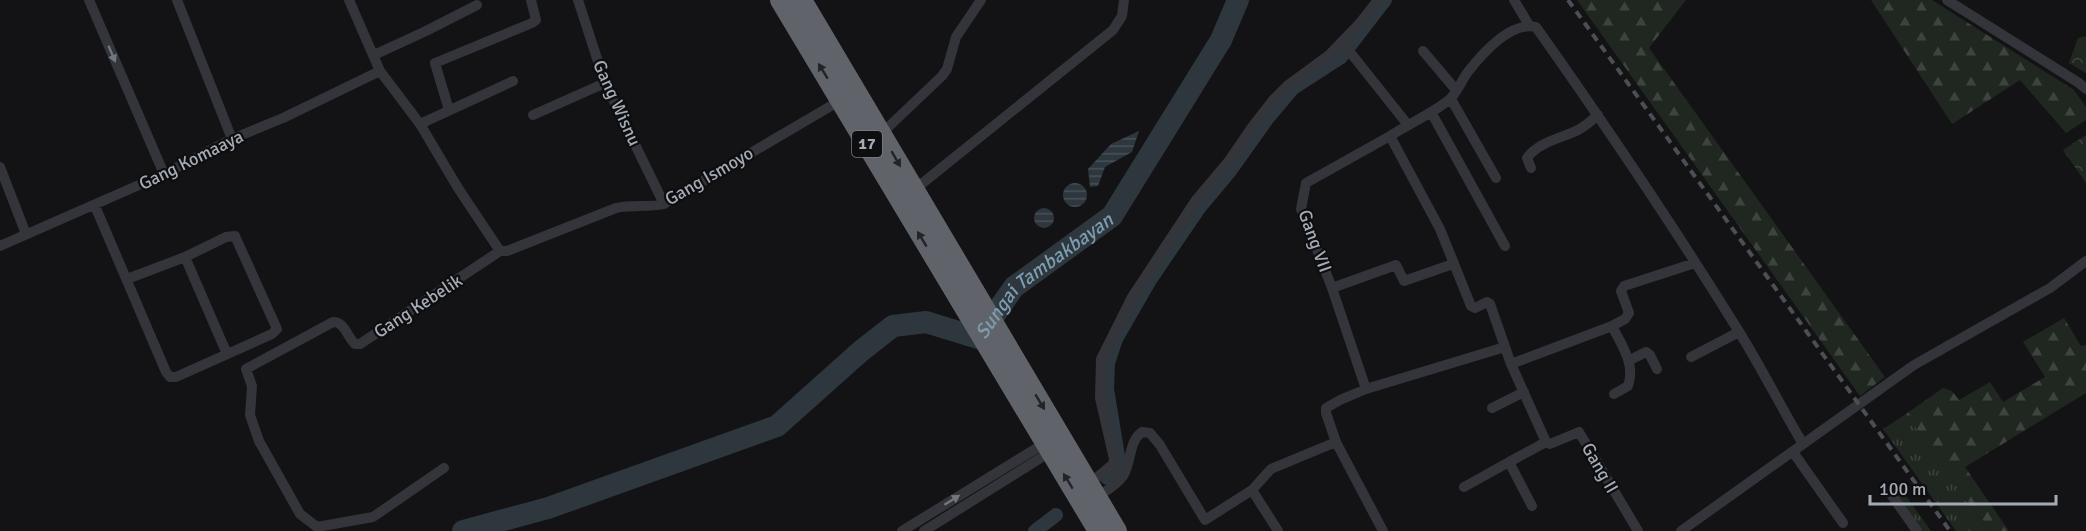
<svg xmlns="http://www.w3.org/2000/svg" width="2086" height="531" font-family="Signika,sans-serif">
	<defs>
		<pattern id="grass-tufts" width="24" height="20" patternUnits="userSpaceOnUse" patternTransform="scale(1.5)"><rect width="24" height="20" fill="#1f2720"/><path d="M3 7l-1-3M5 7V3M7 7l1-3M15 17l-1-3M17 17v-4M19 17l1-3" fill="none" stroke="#3d443e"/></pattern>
		<pattern id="forest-firs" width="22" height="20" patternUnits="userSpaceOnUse" patternTransform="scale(1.5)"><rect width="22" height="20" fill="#1f2720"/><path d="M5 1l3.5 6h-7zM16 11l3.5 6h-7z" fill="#3d443e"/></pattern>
		<pattern id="park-crowns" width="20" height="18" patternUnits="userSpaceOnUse" patternTransform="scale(1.5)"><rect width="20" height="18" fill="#1f2720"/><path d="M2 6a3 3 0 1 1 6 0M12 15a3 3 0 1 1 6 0" fill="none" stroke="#3d443e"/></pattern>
		<pattern id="water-rules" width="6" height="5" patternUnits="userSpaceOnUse" patternTransform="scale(1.5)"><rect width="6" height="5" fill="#2d373d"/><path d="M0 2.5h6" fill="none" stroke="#485157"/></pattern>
	</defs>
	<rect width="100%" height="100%" fill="#131315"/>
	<!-- grass -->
	<path fill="url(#grass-tufts)" d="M1906 414 1990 531H1956L1883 429Z
		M1898 485 1931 531H1921L1891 489Z"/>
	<!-- forest -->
	<path fill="url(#forest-firs)" d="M1577 0H1686L1649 48 1885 377 1860 396Z
		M1871 0H1932L2074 90 2086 107V120L2066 133 2020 80 1952 124Z
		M2064 318 2081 346 2086 345V393L1965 467 2009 531H1990L1906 414 1943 388 1952 391 1959 400 1990 382 2003 402 2045 377 2023 342Z"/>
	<!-- park -->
	<path fill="url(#park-crowns)" d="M2086 36V73L2069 63 2078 38Z
		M2086 135V183L2063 150Z"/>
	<!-- water -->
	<path fill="url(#water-rules)" d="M1139 131 1132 152 1105 167 1098 186 1090 187 1088 169 1111 144Z
		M1063 195a12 12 0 1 1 24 0a12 12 0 1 1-24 0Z
		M1034 218a10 10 0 1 1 20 0a10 10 0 1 1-20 0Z"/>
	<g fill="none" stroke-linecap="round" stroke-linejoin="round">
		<!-- canal -->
		<path stroke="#2d373d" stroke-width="14" d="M1107 478 1119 462 1107 389 1108 363 1116 339 1150 280 1199 208 1230 171 1267 119 1293 88 1341 57 1385 0
			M1035 531 1056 515"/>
		<!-- river -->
		<path stroke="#2d373d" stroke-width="22" id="s1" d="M463 531 548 508 777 426 861 351 893 326 926 322 978 338 1014 287 1112 216 1221 40 1238 0"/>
		<!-- street -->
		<path stroke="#34353a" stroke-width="10" d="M89 0 164 174
			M177 0 232 139
			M349 0 380 71 420 124 458 188 500 251
			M578 0 605 83 664 204
			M1514 0 1529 25
			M1947 0 2079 83 2086 89
			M1342 42 1408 125
			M1423 51 1456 90
			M374 55 426 31 477 5
			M1451 99 1496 178
			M449 110 435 63 532 23 536 20 531 0
			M1431 112 1505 246
			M533 115 605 83
			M420 124 513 81
			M881 134 942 76 947 69 956 37 981 0
			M0 167 26 234
			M1531 168 1527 158C1538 142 1562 138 1578 130 1586 126 1592 120 1598 115
			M914 190 1113 30 1122 16 1124 0
			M95 206 166 372 170 377H176L272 334 277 329 235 236 226 237 185 257 127 279
			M0 246 164 174 232 139 283 118 380 71
			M185 257 227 354
			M1332 288 1396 265 1404 281 1453 264
			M1612 326C1621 344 1636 364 1628 386L1614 394
			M1691 357 1739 332
			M1630 360 1646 352 1650 355 1657 369
			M1511 364 1612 326 1625 319 1629 313 1621 291 1624 286 1695 263
			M1366 389 1332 288 1301 209 1306 183 1390 136
			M1492 408 1524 392
			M1546 442 1511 364 1490 304 1487 302 1475 308 1471 306 1440 229 1390 136C1409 124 1431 114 1449 100 1456 94 1461 82 1467 73 1481 55 1510 21 1536 27 1606 126 1674 227 1738 330 1761 367 1781 407 1803 444
			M1793 452 1843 523
			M444 468 373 517 317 527 300 514 259 441 250 415 252 386 246 369 333 322C345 322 347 337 355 344H360L500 251H507L616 208C632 204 648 208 664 204L841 100
			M1089 484 1113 464 1114 459 1100 398 1101 359 1132 297 1196 200 1228 162 1252 127 1273 100 1288 85 1329 55 1359 24 1378 0
			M1464 487 1509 462
			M1252 490 1278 531
			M1890 493 1917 531
			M1097 497C1106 491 1117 485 1123 476 1132 462 1128 442 1142 432L1150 433 1160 445 1205 520 1252 490 1271 469 1336 442
			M1532 506 1509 462 1546 442 1550 444 1579 432 1638 531
			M902 531 1045 443
			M924 531 1050 452
			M1383 531 1336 442 1326 413V408L1340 400 1366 389 1505 347
			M1681 531 1914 365 2050 288 2086 261"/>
		<!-- highway -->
		<path stroke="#60646a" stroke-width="20" d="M780 0 1098 531
			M802 0 1117 531"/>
		<!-- rail -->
		<path stroke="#4b4e52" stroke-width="4" stroke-dasharray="8 6" stroke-linecap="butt" d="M1568 0 1950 531"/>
	</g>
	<!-- one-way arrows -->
	<defs><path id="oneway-solid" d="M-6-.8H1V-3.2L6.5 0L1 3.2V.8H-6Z" transform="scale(1.5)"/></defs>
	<g fill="#72767e">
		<use href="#oneway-solid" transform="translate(112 54) rotate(67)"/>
		<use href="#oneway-solid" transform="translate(952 500) rotate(-32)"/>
	</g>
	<g fill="#222426">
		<use href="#oneway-solid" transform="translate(823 71) rotate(-121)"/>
		<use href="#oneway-solid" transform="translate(896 159) rotate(60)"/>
		<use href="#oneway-solid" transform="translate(922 239) rotate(-121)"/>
		<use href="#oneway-solid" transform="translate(1040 402) rotate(59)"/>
		<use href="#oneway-solid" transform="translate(1068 481) rotate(-121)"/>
	</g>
	<g text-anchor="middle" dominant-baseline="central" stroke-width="4.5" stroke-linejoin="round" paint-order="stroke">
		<!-- shield labels -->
		<rect fill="#0e0e10" stroke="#787c84" stroke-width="1.5" x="852" y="131" width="30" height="26" rx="4.5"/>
		<g font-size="16" font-weight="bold" fill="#a5abb5">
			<text x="867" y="144">17</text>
		</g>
		<!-- street labels -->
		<g font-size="18" fill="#a5abb5" stroke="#0e0e10">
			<text transform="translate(617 103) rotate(66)">Gang Wisnu</text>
			<text transform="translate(191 160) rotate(-26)">Gang Komaaya</text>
			<text transform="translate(709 176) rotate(-30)">Gang Ismoyo</text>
			<text transform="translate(1315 241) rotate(70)">Gang VII</text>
			<text transform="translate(418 306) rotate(-33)">Gang Kebelik</text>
			<text transform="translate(1600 468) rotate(60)">Gang II</text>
		</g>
		<!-- water labels -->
		<g font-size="20" font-style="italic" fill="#7d9caf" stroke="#0e0e10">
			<text stroke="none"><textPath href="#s1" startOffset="664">Sungai Tambakbayan</textPath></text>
		</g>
	</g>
	<!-- scale -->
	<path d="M1870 495v9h186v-9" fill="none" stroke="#a5abb5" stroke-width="3"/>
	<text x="1879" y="495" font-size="18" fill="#a5abb5" stroke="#0e0e10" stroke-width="4.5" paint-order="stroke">100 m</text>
</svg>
